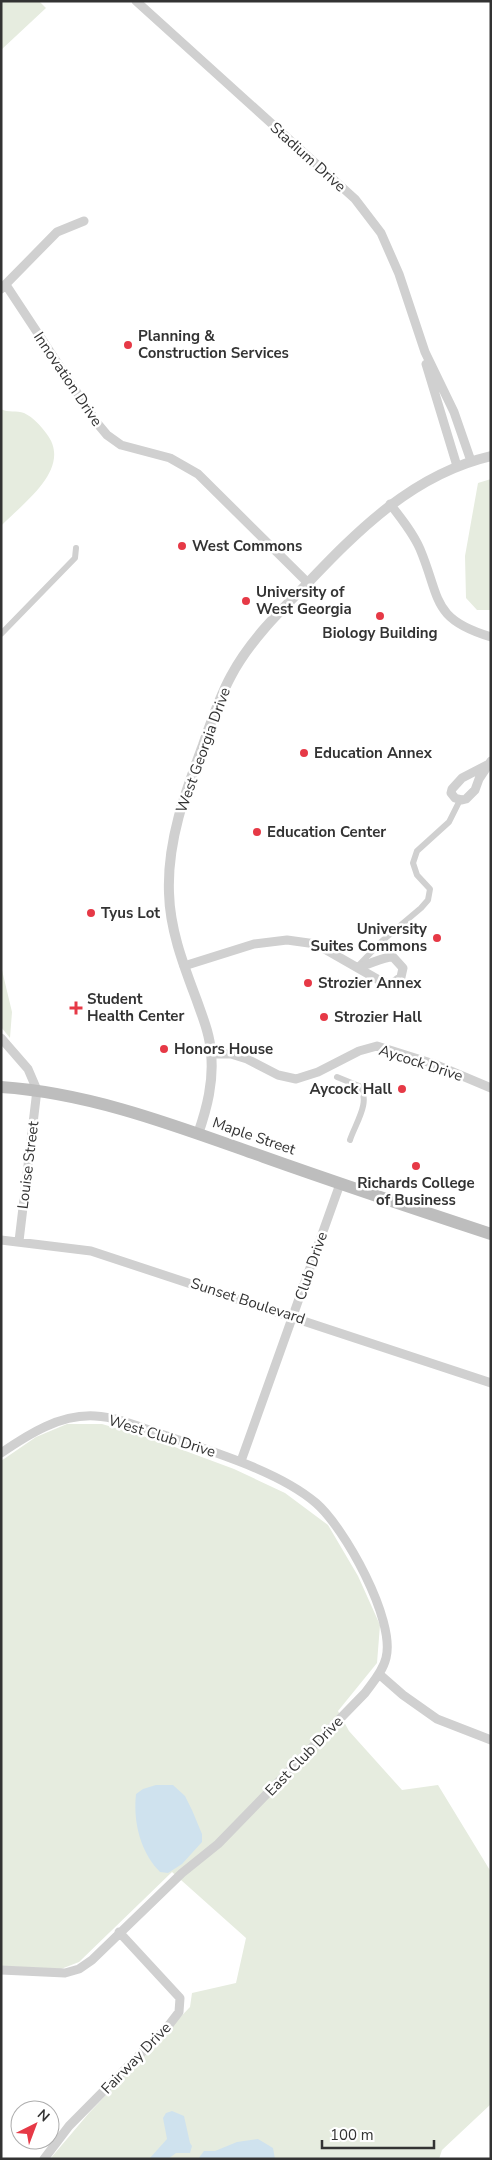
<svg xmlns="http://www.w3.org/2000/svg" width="492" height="2160" font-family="'Nunito Sans',sans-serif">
	<rect width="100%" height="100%" fill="#fff"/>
	<!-- green -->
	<path fill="#e6ecdf" d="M1 1H39L46 8 1 50Z
		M1 409C8 413 17 410 24 413 34 418 40 425 46 433 74 468 23 503 1 526Z
		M491 479V610H477L466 598 465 556 478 483Z
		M1 966 12 1012 10 1038 1 1027Z
		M67 1424H102L156 1440 234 1469 285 1493 328 1525 358 1576 380 1625 377 1663 338 1711 349 1731 402 1790 438 1785 491 1872V2104L442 2150 439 2159H50L89 2113 190 2007 192 1993 236 1983 246 1938 172 1872 79 1962 61 1969 1 1966V1461L36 1437Z"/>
	<!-- water -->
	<path fill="#cfe2ee" d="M156 1785H173L185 1796 192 1810 202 1834V1842L182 1864 168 1873 160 1872C140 1852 133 1821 136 1794L143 1789Z
		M172 2111 184 2116 190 2143 192 2146 190 2153H176L168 2159H149L167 2139 163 2118 166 2113Z
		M258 2139 273 2148 275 2159H198L204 2151H215L237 2142Z"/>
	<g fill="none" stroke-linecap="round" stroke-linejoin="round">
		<!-- pedestrian -->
		<path stroke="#d0d0d0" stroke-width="6" d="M1 634 75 558 76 548
			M357 967 382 941 421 908 428 900 430 889 417 875 413 863 417 851 449 822 460 800
			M337 1077 359 1086C372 1101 355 1124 350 1140"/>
		<!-- minor -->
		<path stroke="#d0d0d0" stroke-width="9" d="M136 1 355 199 381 233 399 274 425 352 454 412 471 461
			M6 285 97 423 107 435 121 445 170 458 198 474 308 583
			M1 289 57 232 84 221
			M426 364 457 466
			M390 504C401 518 413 533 420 549 441 599 431 619 491 637
			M489 764 462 778 452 789 451 793 455 798 462 800 466 799 475 790 479 779 491 761
			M184 966 254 944 287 940 316 944 384 983H393L401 977 403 968 393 957C381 957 370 965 357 967
			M1 1038 28 1069 37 1090 19 1241
			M212 1054H231L247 1059 278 1075 296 1079 318 1072 359 1051 377 1046 434 1064 491 1088
			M1 1240 91 1251 491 1383
			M1 1453C29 1434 60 1414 95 1416 118 1417 142 1428 164 1435 210 1451 279 1471 316 1503 344 1527 396 1620 386 1658 383 1671 373 1682 365 1693L218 1844 182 1873 92 1960 79 1969 65 1973 1 1970
			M241 1461 340 1184
			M379 1674 403 1695 437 1719 491 1740
			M44 2159 69 2126 169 2025 179 2012 180 1998 119 1932"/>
		<!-- tertiary -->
		<path stroke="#d0d0d0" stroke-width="10" d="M198 1134C207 1108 214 1081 211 1053 210 1035 203 1018 197 1001 184 966 170 931 169 893 167 841 185 793 203 745 211 722 219 698 231 676 249 642 277 614 304 587 357 531 413 474 491 456"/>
		<!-- secondary -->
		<path stroke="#bdbdbd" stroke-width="12" d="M1 1087C92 1093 179 1127 264 1157 340 1184 415 1209 491 1234"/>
	</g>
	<!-- markers -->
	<g fill="#e63946" stroke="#fff" stroke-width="2">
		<circle cx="128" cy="345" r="5"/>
		<circle cx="182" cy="546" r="5"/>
		<circle cx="246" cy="601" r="5"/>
		<circle cx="380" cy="616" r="5"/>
		<circle cx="304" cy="753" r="5"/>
		<circle cx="257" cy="832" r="5"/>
		<circle cx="91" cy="913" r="5"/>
		<circle cx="437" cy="938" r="5"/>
		<circle cx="308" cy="983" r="5"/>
		<path d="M73.5 1000.5h5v5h5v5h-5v5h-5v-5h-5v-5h5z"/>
		<circle cx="324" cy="1017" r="5"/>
		<circle cx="164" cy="1049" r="5"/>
		<circle cx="402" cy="1089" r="5"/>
		<circle cx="416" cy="1166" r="5"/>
	</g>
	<g text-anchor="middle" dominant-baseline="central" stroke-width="5" stroke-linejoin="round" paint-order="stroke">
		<!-- street labels -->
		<g font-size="15" fill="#333" stroke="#fff">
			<text transform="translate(308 157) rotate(42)">Stadium Drive</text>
			<text transform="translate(68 379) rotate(56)">Innovation Drive</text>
			<text transform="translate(203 750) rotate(-70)">West Georgia Drive</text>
			<text transform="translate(421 1063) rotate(18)">Aycock Drive</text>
			<text transform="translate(254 1136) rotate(19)">Maple Street</text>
			<text transform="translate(28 1165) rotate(-83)">Louise Street</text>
			<text transform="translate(311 1266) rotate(-71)">Club Drive</text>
			<text transform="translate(248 1301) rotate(18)">Sunset Boulevard</text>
			<text transform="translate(162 1436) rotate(17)">West Club Drive</text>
			<text transform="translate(304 1756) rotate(-46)">East Club Drive</text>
			<text transform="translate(136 2058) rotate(-46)">Fairway Drive</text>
		</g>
		<!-- poi labels -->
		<g font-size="15" font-weight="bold" fill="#333" stroke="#fff" text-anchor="start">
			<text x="138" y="336">Planning &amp;<tspan x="138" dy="17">Construction Services</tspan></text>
			<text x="192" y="546">West Commons</text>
			<text x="256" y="592">University of<tspan x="256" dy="17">West Georgia</tspan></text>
			<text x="380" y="633" text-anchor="middle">Biology Building</text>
			<text x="314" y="753">Education Annex</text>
			<text x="267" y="832">Education Center</text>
			<text x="101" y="913">Tyus Lot</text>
			<text x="427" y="929" text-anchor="end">University<tspan x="427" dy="17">Suites Commons</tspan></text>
			<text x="318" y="983">Strozier Annex</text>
			<text x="87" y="999">Student<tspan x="87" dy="17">Health Center</tspan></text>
			<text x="334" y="1017">Strozier Hall</text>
			<text x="174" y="1049">Honors House</text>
			<text x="392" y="1089" text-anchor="end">Aycock Hall</text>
			<text x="416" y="1183" text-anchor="middle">Richards College<tspan x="416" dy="17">of Business</tspan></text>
		</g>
	</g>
	<!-- border -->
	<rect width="492" height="2160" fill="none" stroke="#333333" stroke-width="5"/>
	<!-- north arrow -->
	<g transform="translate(35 2125) rotate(42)"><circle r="24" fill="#ffffff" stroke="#adadad"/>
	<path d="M0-4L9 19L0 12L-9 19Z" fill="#e63946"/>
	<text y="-8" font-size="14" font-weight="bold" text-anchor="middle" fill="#333333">N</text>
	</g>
	<!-- scale -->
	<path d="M322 2140v8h112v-8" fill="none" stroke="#333333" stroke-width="2.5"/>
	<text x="330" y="2140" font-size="15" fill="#333333" stroke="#ffffff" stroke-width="4" paint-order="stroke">100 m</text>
</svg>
